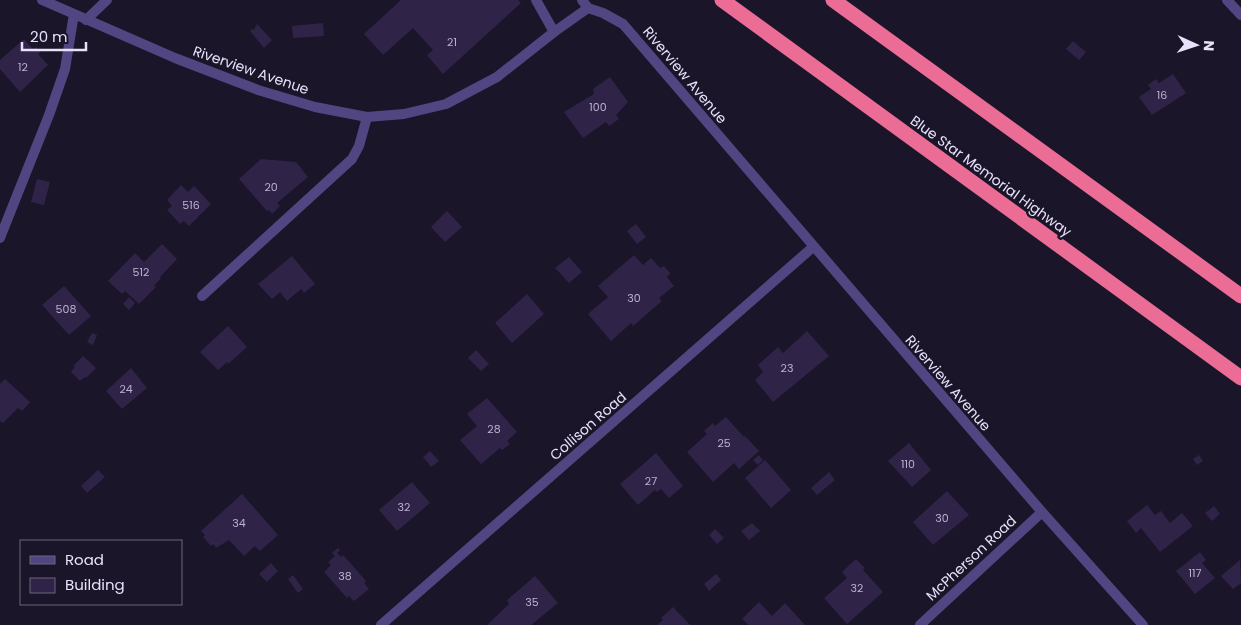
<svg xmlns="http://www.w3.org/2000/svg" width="1241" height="625" font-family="Poppins,sans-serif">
	<rect width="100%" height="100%" fill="#1b1529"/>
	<!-- building -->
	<path fill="#302348" d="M401 0H518L521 3 443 74 427 55 433 50 413 28 383 55 364 34Z
		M323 23 324 36 293 38 292 26Z
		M257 24 272 40 264 48 250 31 252 29 254 30Z
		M24 39 33 49 36 47 41 52 38 54 48 65 20 92 0 69V60Z
		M1073 41 1086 52 1079 60 1066 49Z
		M1173 74 1186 93 1152 115 1139 97 1151 89 1148 85 1156 79 1159 83Z
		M610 77 628 102 616 115 619 119 609 126 606 122 583 138 564 112 594 94 593 89Z
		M261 159 296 162 308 177 277 203 280 206 272 214 269 210 267 211 239 179Z
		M37 179 50 182 44 205 31 202Z
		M181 185 188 192 194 186 211 204 189 226 184 221 180 224 167 210 172 206 167 200Z
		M447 211 462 227 445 242 431 227Z
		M636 224 646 237 637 244 627 231Z
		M162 244 177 259 160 277 161 278 154 286 156 287 139 304 125 291 122 294 108 281 135 253 144 262Z
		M634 255 643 265 651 258 660 268 664 266 670 273 667 277 674 286 659 298 662 301 633 326 631 323 611 341 588 314 608 297 598 286Z
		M292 256 315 284 304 293 301 289 287 301 280 292 272 299 258 284Z
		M569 257 582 272 569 283 555 268Z
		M64 286 91 316 69 335 42 305Z
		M527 294 544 314 512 343 495 323Z
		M129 297 135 303 129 310 123 304Z
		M228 326 247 347 228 364 227 362 218 370 200 352Z
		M807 331 829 356 773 402 755 380 763 372 758 365 778 347 783 353Z
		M92 333 97 335 93 345 87 342Z
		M476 350 489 364 481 371 468 358Z
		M83 356 96 368 86 378 85 377 80 381 71 372 75 367 73 366Z
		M131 368 147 388 122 409 106 391Z
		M5 379 30 402 22 411 18 408 3 423 0 421V384Z
		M487 398 517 432 507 441 510 444 502 450 500 448 481 464 460 440 477 426 467 414Z
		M726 417 744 437 745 436 759 451 739 469 734 463 713 482 687 452 707 434 704 431 713 423 715 426Z
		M909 443 931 470 912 487 888 461Z
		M430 451 439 461 431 467 423 457Z
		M656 453 683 486 669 498 661 489 657 492 655 490 638 505 620 484Z
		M759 455 763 460 758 465 753 460Z
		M1199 455 1203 461 1197 465 1193 459Z
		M765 460 791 490 771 508 745 478Z
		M98 470 105 477 87 493 81 486Z
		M829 472 835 480 817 495 811 488Z
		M412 482 430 503 397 531 379 510Z
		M947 491 969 515 933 545 913 522Z
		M242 494 278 535 260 551 255 546 244 556 229 540 216 548 213 544 211 546 203 537 205 535 201 531Z
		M1147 505 1155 515 1161 511 1170 523 1182 513 1193 526 1160 552 1141 528 1136 533 1127 521Z
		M1214 506 1220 514 1212 521 1205 513Z
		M752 523 760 531 749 540 741 531Z
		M715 529 724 538 717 544 709 535Z
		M338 548 340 550 337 553 341 557 343 555 353 566 366 581 364 583 369 589 354 601 349 596 347 598 324 572 331 565 328 562 335 556 332 553Z
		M1200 552 1206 560 1202 563 1215 578 1195 594 1176 571Z
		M856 559 865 568 863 570 883 592 847 624 824 598 847 578 842 572Z
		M1240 560 1241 583 1233 589 1221 576Z
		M271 563 278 571 267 582 259 574Z
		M716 574 721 580 709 591 704 584Z
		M293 575 303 589 298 593 288 579Z
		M535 576 558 603 531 625H487L509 604 507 600Z
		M759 602 772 616 785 603 805 625H749L742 619Z
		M673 607 690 625H657L663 620 661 618Z"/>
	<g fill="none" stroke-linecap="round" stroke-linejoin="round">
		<!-- service -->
		<path stroke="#514682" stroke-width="10" d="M536 0 554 32
			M582 0 588 8
			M202 296 352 159 359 146 367 117"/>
		<!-- minor -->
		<path stroke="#514682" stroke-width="10" d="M42 0 175 58 258 90 315 107 367 117 404 114 446 104 497 77 554 32 588 8 603 13 623 24 1042 512 1143 625
			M1227 0 1241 15
			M86 20 107 0
			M0 238 49 115 65 69 74 14
			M381 625 813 247
			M920 625 1042 512"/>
		<!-- motorway -->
		<path stroke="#eb6c95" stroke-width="15" d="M722 0 1241 378
			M833 0 1241 296"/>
	</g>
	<g text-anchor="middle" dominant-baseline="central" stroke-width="5" stroke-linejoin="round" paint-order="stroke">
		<!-- number labels -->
		<g font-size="11" fill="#bab2ce">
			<text x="452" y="42">21</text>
			<text x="23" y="67">12</text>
			<text x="1162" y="95">16</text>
			<text x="598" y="107">100</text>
			<text x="271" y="187">20</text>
			<text x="191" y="205">516</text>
			<text x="141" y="272">512</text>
			<text x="634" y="298">30</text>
			<text x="66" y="309">508</text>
			<text x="787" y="368">23</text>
			<text x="126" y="389">24</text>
			<text x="494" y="429">28</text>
			<text x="724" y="443">25</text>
			<text x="908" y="464">110</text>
			<text x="651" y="481">27</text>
			<text x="404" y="507">32</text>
			<text x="942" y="518">30</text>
			<text x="239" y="523">34</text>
			<text x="1195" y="573">117</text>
			<text x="345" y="576">38</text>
			<text x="857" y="588">32</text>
			<text x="532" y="602">35</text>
		</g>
		<!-- street labels -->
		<g font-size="14" fill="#e8e1fb" stroke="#1b1529">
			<text transform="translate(251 70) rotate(19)">Riverview Avenue</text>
			<text transform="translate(685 75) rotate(50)">Riverview Avenue</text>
			<text transform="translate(991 176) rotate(36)">Blue Star Memorial Highway</text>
			<text transform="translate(948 383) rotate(49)">Riverview Avenue</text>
			<text transform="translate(588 426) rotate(-41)">Collison Road</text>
			<text transform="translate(971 558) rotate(-43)">McPherson Road</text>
		</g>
	</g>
	<!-- legend -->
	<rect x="20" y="540" width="162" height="65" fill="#1b1529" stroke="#6d677d"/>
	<rect x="30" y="556" width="25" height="8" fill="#514682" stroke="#6d677d"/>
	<text x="65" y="565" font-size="15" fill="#e8e1fb">Road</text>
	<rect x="30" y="578" width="25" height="15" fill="#302348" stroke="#6d677d"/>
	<text x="65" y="590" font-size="15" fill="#e8e1fb">Building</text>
	<!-- north arrow -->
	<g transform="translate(1196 45) rotate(93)" stroke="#1b1529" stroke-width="4" paint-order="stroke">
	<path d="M0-4L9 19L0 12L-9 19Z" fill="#e8e1fb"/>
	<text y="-8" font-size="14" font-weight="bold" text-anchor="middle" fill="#e8e1fb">N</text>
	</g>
	<!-- scale -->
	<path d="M22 42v8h64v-8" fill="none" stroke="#e8e1fb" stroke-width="2.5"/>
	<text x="30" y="42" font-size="15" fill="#e8e1fb" stroke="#1b1529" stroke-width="4" paint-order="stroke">20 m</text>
</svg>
